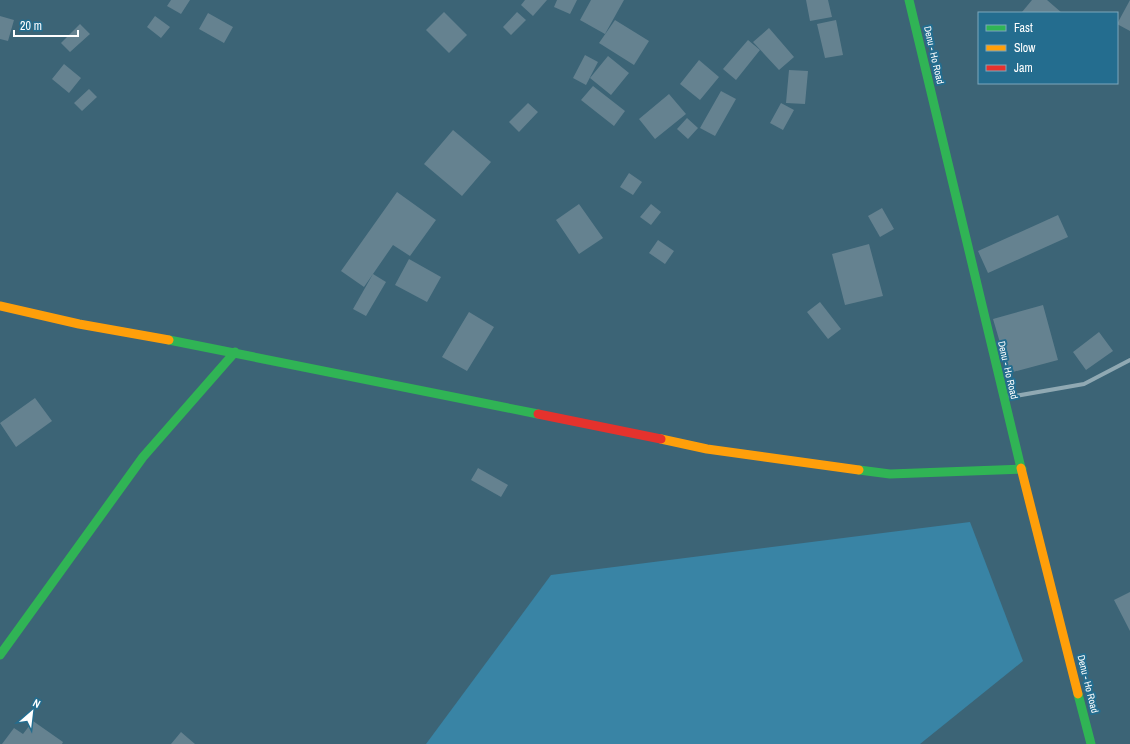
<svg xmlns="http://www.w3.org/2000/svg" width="1130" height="744" font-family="'Archivo Narrow',sans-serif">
	<rect width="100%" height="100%" fill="#3c6476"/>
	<!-- green -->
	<path fill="#3984a5" d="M970 522 1023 661 920 744H426L551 575Z"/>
	<!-- building -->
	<path fill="#658290" d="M171 0H190L181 14 167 6Z
		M525 0H547L533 16 521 5Z
		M557 0H577L570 14 554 7Z
		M591 0H624L605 34 580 20Z
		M806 0H828L832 17 810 21Z
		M1032 0H1047L1062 13H1023L1022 12Z
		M1130 0V31L1117 24Z
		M444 12 467 35 449 53 426 30Z
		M517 12 526 20 511 35 503 27Z
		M208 13 233 27 224 43 199 29Z
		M0 16 14 20 8 41 0 39Z
		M155 16 170 27 161 38 147 27Z
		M615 20 649 41 634 65 599 43Z
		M836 20 843 55 825 58 817 24Z
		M80 24 90 34 70 52 61 43Z
		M769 28 794 57 779 70 753 42Z
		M748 40 760 50 736 80 723 69Z
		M585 55 598 62 586 85 573 78Z
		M608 56 629 73 611 95 590 78Z
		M699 60 719 77 700 100 680 84Z
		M64 64 81 78 69 93 52 79Z
		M789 70 808 71 805 104 786 103Z
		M593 86 625 111 614 126 581 100Z
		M89 89 97 97 82 111 74 103Z
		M721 91 736 99 715 136 700 128Z
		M669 94 686 114 655 139 639 119Z
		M528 103 538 112 519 132 509 122Z
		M781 103 794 110 783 130 770 123Z
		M687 118 698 128 688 139 677 129Z
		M453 130 491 162 462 196 424 164Z
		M629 173 642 182 633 195 620 187Z
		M397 192 436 220 410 256 393 245 364 287 341 271Z
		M579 204 603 238 579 254 556 220Z
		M651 204 661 212 651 225 640 217Z
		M882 208 894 229 880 237 868 216Z
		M1058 215 1068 237 988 273 978 251Z
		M658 240 674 251 665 264 649 253Z
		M869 244 883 296 845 305 832 254Z
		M409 259 441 277 427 302 395 285Z
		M373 274 386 282 366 316 353 309Z
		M820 302 841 329 828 339 807 312Z
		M1043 305 1058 360 1009 373 993 319Z
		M469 312 494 327 467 371 442 357Z
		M1099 332 1113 351 1086 370 1073 352Z
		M35 398 52 421 16 447 0 423Z
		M478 468 508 485 501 497 471 480Z
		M1130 592V631L1114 600Z
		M33 721 63 742 62 744H2L14 728 23 734Z
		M181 732 195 744H171Z"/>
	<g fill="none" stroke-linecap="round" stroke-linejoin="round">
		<!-- street -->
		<path stroke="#90a9b3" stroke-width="4" d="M1004 398 1084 384 1130 360"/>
		<!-- fast -->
		<path stroke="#30b455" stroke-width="9" d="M909 0 1021 468
			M169 340 538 414
			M859 470 890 474 1022 469
			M0 655 143 457 235 352
			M1078 694 1091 744"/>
		<!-- slow -->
		<path stroke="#ff9f0a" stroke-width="9" d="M0 306 79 324 169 340
			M661 439 707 449 859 470
			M1021 468 1078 694"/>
		<!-- jam -->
		<path stroke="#e5322d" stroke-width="9" d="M538 414 661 439"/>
	</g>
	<g text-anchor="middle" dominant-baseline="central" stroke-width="4" stroke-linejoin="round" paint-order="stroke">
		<!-- street labels -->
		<g font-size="10" fill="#fff" stroke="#246d8f">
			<text transform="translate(934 55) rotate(77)">Denu - Ho Road</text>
			<text transform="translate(1008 370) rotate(77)">Denu - Ho Road</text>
			<text transform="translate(1088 684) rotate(76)">Denu - Ho Road</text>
		</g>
	</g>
	<!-- legend -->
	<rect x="978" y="12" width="140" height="72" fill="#246d8f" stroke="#7ca7bc"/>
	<rect x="986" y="25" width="20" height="6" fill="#30b455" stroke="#7ca7bc"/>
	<text x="1014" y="32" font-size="12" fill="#ffffff">Fast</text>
	<rect x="986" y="45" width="20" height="6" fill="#ff9f0a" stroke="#7ca7bc"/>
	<text x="1014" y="52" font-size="12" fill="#ffffff">Slow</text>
	<rect x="986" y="65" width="20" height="6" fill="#e5322d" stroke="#7ca7bc"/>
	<text x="1014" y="72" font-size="12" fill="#ffffff">Jam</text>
	<!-- north arrow -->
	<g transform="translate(32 712) rotate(28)" stroke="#246d8f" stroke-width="3" paint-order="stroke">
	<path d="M0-3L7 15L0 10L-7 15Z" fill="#ffffff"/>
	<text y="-6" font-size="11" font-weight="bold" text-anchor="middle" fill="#ffffff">N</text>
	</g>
	<!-- scale -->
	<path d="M14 30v6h64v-6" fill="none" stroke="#ffffff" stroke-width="2"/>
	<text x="20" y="30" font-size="12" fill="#ffffff" stroke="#246d8f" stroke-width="3" paint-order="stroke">20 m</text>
</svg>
